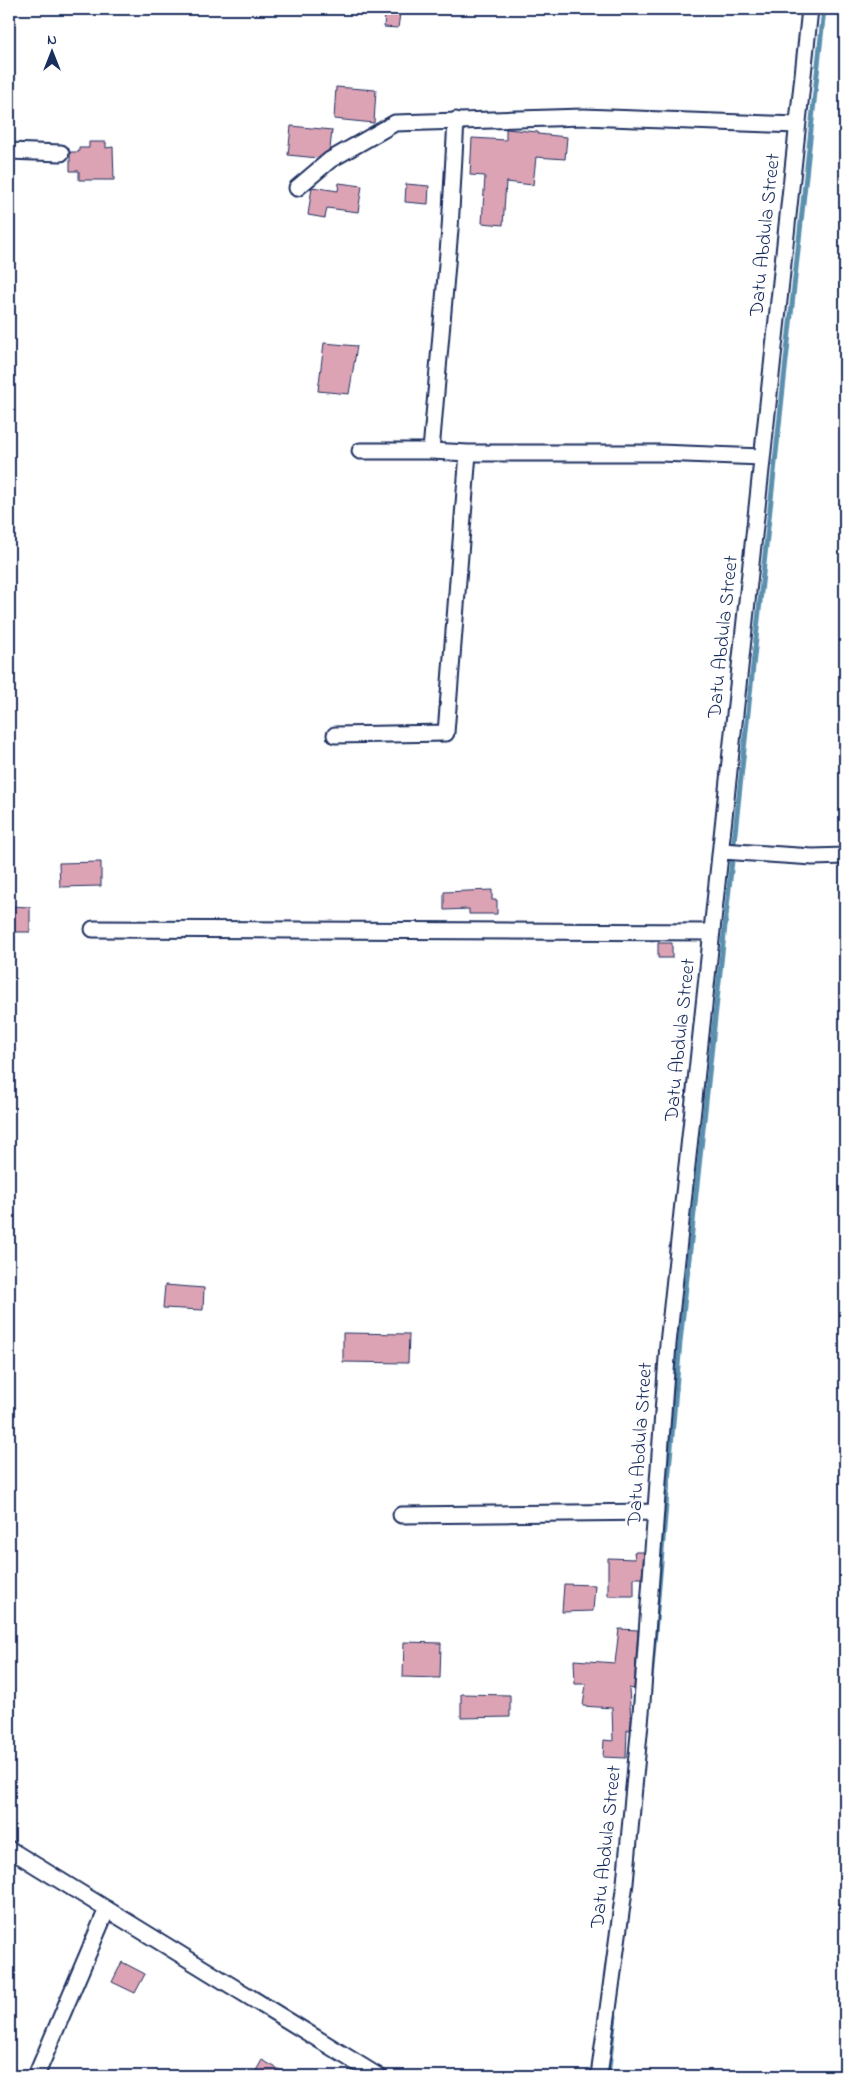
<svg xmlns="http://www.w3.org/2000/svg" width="854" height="2085" font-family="'Indie Flower',sans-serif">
	<rect width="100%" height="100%" fill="#fff"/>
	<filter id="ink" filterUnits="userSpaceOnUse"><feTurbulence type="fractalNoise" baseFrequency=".02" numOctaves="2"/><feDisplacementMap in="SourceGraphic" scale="10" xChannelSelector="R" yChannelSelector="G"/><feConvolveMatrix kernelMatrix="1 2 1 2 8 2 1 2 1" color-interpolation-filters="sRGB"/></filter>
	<g filter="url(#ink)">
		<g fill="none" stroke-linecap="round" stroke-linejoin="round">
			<!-- stream -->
			<path stroke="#5a90ae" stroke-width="5" d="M651 1679 680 1342 824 9
				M608 2076 615 2016"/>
		</g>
		<!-- building -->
		<path fill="#dca3b5" stroke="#1b2f5e" d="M385 13 400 14 398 28 384 27Z
			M336 87 376 90 374 123 334 119Z
			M291 126 332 130 330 149 318 158 288 155Z
			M506 129 538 132V134L567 137 565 159 536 157 533 185 506 182 503 225 482 223 485 176 470 175 472 138 506 140Z
			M89 142H106V148L113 147 114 180H79V171H70V152H79V148H89Z
			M339 183 362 186 358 212 327 208 325 218 308 215 312 187 338 191Z
			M406 184 429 186 428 204 405 202Z
			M324 343 357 346 349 394 318 391Z
			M101 862V886L60 887 59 863Z
			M492 890V900H497V914H469V909L444 910V892Z
			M9 906 30 907V932H9Z
			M658 943H672V958H658Z
			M165 1285 204 1288 203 1310 163 1308Z
			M343 1333 409 1334 408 1363 343 1362Z
			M634 1552H644L642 1578H634V1596H608V1558L635 1559Z
			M564 1584 595 1585 593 1611 562 1612Z
			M619 1629 638 1630 634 1689 629 1688 631 1722 630 1730H627L626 1758 603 1757 604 1740 613 1741 612 1708 583 1706 586 1684H575L574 1660 615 1663Z
			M404 1642 441 1643 440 1678 403 1677Z
			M461 1694 510 1695V1717L461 1718Z
			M122 1962 145 1974 135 1993 112 1982Z
			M262 2060 291 2076H253Z"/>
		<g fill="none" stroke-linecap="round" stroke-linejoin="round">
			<!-- minor casing -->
			<g stroke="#1b2f5e" stroke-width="19">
				<path id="minor" d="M456 120 450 229 431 451 468 453H660L762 457
					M9 151 61 153
					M297 188 330 160 395 123 583 117 797 125
					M360 451H431
					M335 735 446 733 468 453
					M722 851 813 857 845 856
					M93 929 712 932
					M401 1515 656 1512
					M9 1849 378 2076
					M36 2076 107 1909
					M599 2076 625 1883 642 1702 668 1344 810 9"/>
			</g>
			<!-- minor -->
			<use href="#minor" stroke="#fff" stroke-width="15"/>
		</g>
	</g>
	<g text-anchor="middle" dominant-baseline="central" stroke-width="5" stroke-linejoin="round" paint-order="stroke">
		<!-- street labels -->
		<g font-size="20" fill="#1b2f5e" stroke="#fff">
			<text transform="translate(766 235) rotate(-84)">Datu Abdula Street</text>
			<text transform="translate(724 637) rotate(-84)">Datu Abdula Street</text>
			<text transform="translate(681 1040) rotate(-84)">Datu Abdula Street</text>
			<text transform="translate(641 1444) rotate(-86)">Datu Abdula Street</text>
			<text transform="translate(607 1847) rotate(-84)">Datu Abdula Street</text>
		</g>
	</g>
	<!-- margin -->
	<rect width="854" height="2085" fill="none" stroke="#fff" stroke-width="30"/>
	<rect x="15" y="15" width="824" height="2055" fill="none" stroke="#1b2f5e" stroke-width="2" filter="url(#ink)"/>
	<!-- north arrow -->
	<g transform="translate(52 52)" stroke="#ffffff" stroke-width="4" paint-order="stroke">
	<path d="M0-4L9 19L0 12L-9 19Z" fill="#1b2f5e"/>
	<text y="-8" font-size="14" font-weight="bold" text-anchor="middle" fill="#1b2f5e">N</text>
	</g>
</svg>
